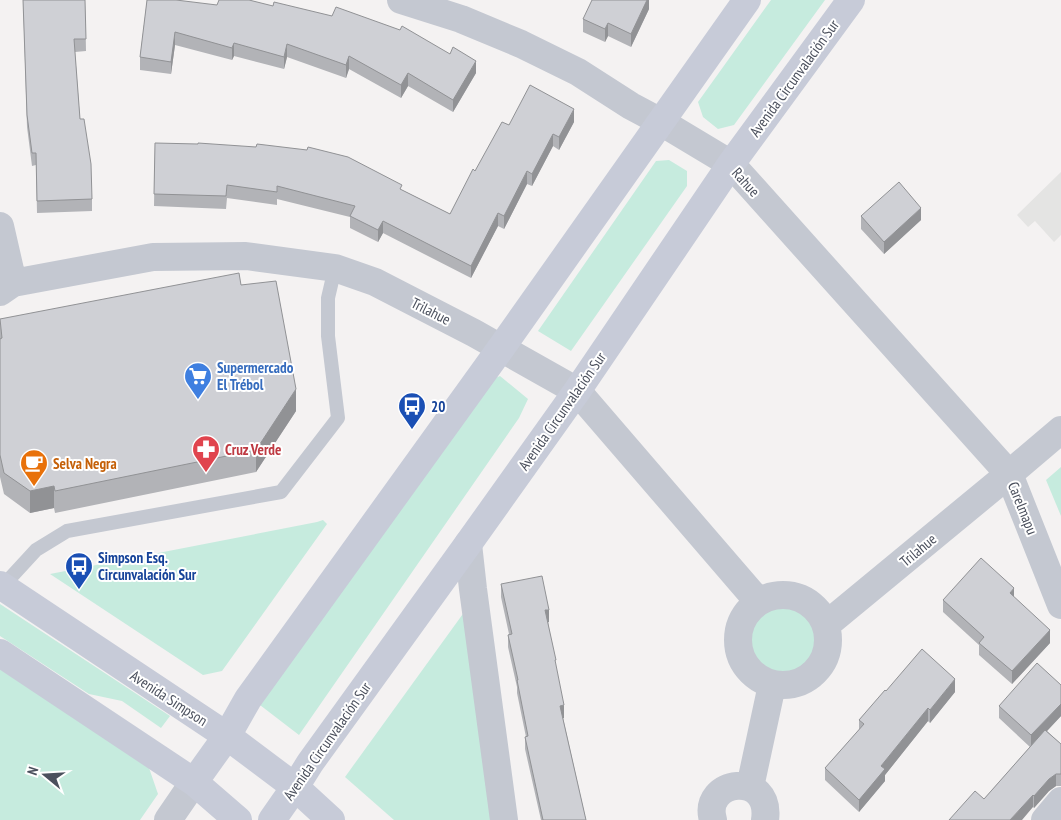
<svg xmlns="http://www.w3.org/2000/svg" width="1061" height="820" font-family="'PT Sans Narrow',sans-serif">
	<rect width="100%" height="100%" fill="#f4f2f2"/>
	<!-- education -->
	<path fill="#e4e4e3" d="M1061 172V235L1054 242 1035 221 1028 227 1017 215Z"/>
	<!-- green -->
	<path fill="#c6ebde" d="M771 0H825L734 125 718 129 703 117 698 102Z
		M669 160 687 171V186L571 351 538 331 656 161Z
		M500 376 528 399 519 418 299 735 256 702 484 383Z
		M1061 467V516L1046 480Z
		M323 520 327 524 222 671 203 675 50 574 317 522Z
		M0 604 170 716 161 728 122 701 89 694 0 636Z
		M746 643a36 36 0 1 1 72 0a36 36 0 1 1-72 0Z
		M465 611 497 820H394L345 777Z
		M0 669 148 765 158 794 140 820H0Z"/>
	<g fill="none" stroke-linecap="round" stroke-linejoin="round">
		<!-- lane -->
		<path stroke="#c4c8d1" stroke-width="14" d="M2 587 36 550 67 531 281 492 338 418 328 336V298L335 268"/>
		<!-- street -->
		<path stroke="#c4c8d1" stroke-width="28" d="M401 0 461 19 521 44 578 72 631 106 661 122 731 164 1009 474 826 625
			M0 226 13 283
			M0 292 13 283 153 257 246 256 335 268 375 282 474 333 577 391 751 593 760 601
			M1061 430 1009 474 1061 605
			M468 544 473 589 504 820
			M738 640a45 45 0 1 1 90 0a45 45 0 1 1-90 0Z
			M750 787 772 685
			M168 820 194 782
			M713 820C701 779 772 770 765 820
			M1045 820 1061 801"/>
		<!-- secondary -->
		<path stroke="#c7cbd8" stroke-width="28" d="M0 585 227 736 295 787 331 820
			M0 653 194 782 238 820
			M194 782 227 736 248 699 501 348 747 0
			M272 820 295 787 310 763 468 544 577 391 731 164 851 0"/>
	</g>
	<!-- wall -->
	<path fill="#b2b3b7" d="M23 0H85L86 51 75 52 80 119 92 199V211L37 213 36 165 32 166 27 127Z
		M147 0 476 73 453 112 408 86 401 98 349 69 346 78 287 57 284 69 234 56 232 60 175 45 171 74 140 70V57Z
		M649 0V9L631 47 608 36 605 42 583 32V19Z
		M574 122 559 150 553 146 532 186 527 184 504 229 498 226 471 278 383 233 378 242 350 228V217L277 199V205L227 198 226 209 154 206 155 143 402 190 450 214 475 171 509 125Z
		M861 216 921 220 884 254 861 229Z
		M241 285 296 411 256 472 55 513 54 508 30 513 4 494 0 477V319Z
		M501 584 549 622H548L564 718H563L586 820H541L525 749V737H526L517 693V687L508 647V635L509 634 501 597Z
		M1014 598 1050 643 1012 684 979 655V645L943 612V600Z
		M1061 685V716L1047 731 1061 744V786H1056L1049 791 1034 808 1033 807 984 799 1030 747 999 718V706Z
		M886 691 955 692 930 723 928 721 885 775V781L859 812 825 780V768L859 730V720Z"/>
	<!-- shaded-wall -->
	<path fill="#919295" d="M647 0H649V9L631 47V34Z
		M608 23V36L605 42V29Z
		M175 32V45L171 74V62Z
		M234 43V56L232 60V48Z
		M287 44V57L284 69V57Z
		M349 56V69L346 78V65Z
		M476 61V73L453 112V100Z
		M408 73V86L401 98V85Z
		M574 109V122L559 150V137Z
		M553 134V146L532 186V174Z
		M527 171V184L504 229V216Z
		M921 208V220L884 254V242Z
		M498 213V226L471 278V266Z
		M383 221V233L378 242V230Z
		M296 389V411L256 472V450Z
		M54 486V508L30 513V491Z
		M1014 588V600L1010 593Z
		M545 610H549V622L545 623Z
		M1050 630V643L1012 684V671Z
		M955 679V692L930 723V710Z
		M1061 704V716L1031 748V735Z
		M564 705V718L560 719V706Z
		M928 708V721L885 775V781L859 812V800L881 766Z
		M1056 774V786L1049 791 1034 808V796L1049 779Z
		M1033 795V807L1022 820H1010Z"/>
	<!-- building -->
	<path fill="#cfd0d5" stroke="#919295" d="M23 0H85L86 39H74L80 119H84L91 164 92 199 37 201 36 153H32L27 115Z
		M147 0H176L217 5 219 0H249L273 6 274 2 332 16 336 7 400 30 402 26 450 54 453 47 476 61 453 100 408 73 401 85 349 56 346 65 287 44 284 57 234 43 232 48 175 32 171 62 140 57Z
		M592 0H647L631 34 608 23 605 29 583 19Z
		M530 85 574 109 559 137 553 134 532 174 527 171 504 216 498 213 471 266 383 221 378 230 350 216 355 206 277 186V192L227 185 226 196 154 194 155 143 198 144V143L256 147 257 144 307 150 308 147 348 157 402 185 400 189 450 214 473 169 475 171 502 122 509 125Z
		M899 182 921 208 884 242 861 216Z
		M239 273 241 285 276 281 296 389 256 450 55 491 54 486 30 491 4 473 0 455V339L2 338 0 319Z
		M981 558 1014 588 1010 593 1050 630 1012 671 979 643 984 637 943 600Z
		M542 576 549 610H545L556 660H555L564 705 560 706 586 820H543L525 737 528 736 517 680H518L508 635 512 634 501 584Z
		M922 649 955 679 930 710 928 708 881 766 885 769 859 800 825 768 864 724 859 720 885 690 886 691Z
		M1037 663 1061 685V704L1031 735 999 706Z
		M1045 730 1061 744V774H1056L1049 779 1034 796 1033 795 1010 820H949L975 791 984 799Z"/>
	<!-- icons -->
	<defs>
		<g id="supermarket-pin" transform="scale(1.4375)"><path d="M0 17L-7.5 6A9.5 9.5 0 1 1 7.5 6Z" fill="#3f7fe0" stroke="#fff"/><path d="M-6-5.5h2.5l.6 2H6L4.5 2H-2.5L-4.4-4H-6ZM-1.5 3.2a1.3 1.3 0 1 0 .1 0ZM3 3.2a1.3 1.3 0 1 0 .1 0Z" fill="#fff"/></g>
		<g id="bus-pin" transform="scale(1.4375)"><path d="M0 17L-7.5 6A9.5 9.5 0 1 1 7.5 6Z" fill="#1a4fb4" stroke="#fff"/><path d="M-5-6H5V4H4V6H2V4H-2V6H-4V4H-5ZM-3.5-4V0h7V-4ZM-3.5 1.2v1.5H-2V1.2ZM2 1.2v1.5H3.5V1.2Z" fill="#fff"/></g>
		<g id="pharmacy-pin" transform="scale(1.4375)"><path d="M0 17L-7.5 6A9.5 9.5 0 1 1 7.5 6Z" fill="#e0444e" stroke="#fff"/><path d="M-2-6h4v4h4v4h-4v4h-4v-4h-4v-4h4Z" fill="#fff"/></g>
		<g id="cafe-pin" transform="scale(1.4375)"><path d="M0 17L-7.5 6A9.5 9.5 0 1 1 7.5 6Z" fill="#e8710a" stroke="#fff"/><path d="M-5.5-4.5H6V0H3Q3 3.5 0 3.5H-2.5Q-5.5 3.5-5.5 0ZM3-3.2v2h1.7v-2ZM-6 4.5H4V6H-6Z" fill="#fff"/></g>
	</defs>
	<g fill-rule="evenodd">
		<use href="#supermarket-pin" x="198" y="376"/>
		<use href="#bus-pin" x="412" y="406"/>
		<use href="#pharmacy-pin" x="206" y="449"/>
		<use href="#cafe-pin" x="34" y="463"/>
		<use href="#bus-pin" x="79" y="566"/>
	</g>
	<g text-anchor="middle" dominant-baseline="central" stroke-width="4" stroke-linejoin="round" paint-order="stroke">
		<!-- street labels -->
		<g font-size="15" fill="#4b505d" stroke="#fff">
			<text transform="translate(794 78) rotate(-54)">Avenida Circunvalación Sur</text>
			<text transform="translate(746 182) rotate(48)">Rahue</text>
			<text transform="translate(431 311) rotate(27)">Trilahue</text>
			<text transform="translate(562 411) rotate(-55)">Avenida Circunvalación Sur</text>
			<text transform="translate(1023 508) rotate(68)">Carelmapu</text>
			<text transform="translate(918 550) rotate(-40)">Trilahue</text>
			<text transform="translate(169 698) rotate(33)">Avenida Simpson</text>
			<text transform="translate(327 741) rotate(-55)">Avenida Circunvalación Sur</text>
		</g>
		<!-- shop labels -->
		<g font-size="15" font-weight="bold" fill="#366cbe" stroke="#fff" text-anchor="start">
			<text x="217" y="367">Supermercado<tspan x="217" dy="17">El Trébol</tspan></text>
		</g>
		<!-- transit labels -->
		<g font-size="15" font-weight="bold" fill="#164399" stroke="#fff" text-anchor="start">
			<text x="431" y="406">20</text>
			<text x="98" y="557">Simpson Esq.<tspan x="98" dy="17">Circunvalación Sur</tspan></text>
		</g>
		<!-- health labels -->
		<g font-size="15" font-weight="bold" fill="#be3a42" stroke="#fff" text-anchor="start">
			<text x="225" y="449">Cruz Verde</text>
		</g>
		<!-- food labels -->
		<g font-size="15" font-weight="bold" fill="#c56008" stroke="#fff" text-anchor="start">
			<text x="53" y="463">Selva Negra</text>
		</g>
	</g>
	<!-- north arrow -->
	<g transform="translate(45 775) rotate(288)" stroke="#ffffff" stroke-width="4" paint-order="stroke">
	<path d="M0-4L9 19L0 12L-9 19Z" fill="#4b505d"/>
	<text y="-8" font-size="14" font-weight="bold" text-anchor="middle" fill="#4b505d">N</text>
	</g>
</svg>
